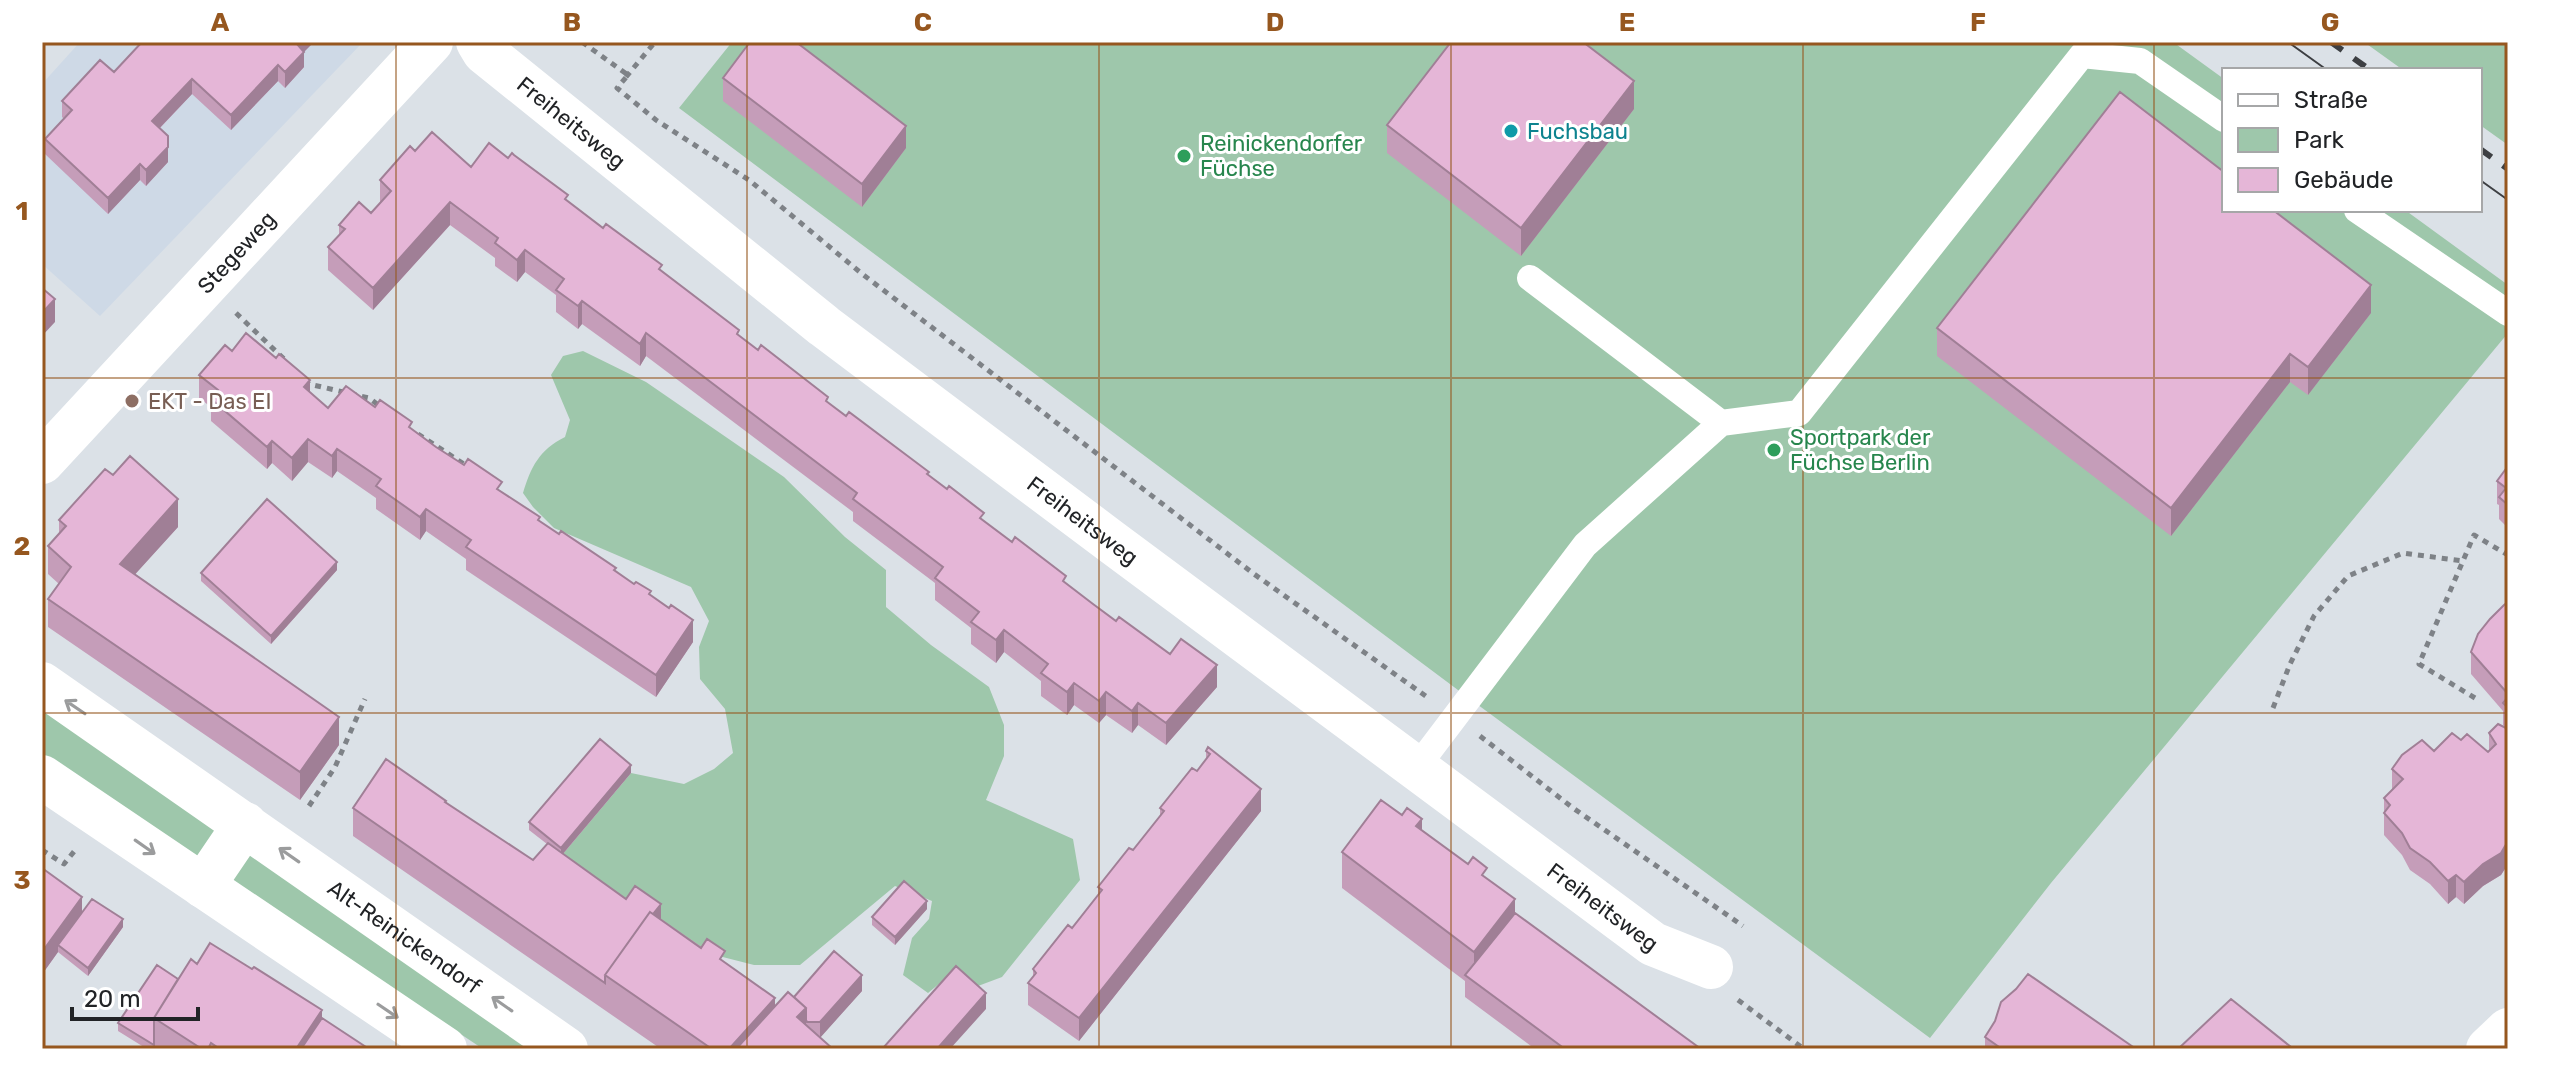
<svg xmlns="http://www.w3.org/2000/svg" width="2550" height="1091" font-family="Rubik,sans-serif">
	<rect width="100%" height="100%" fill="#dbe1e7"/>
	<!-- built -->
	<path fill="#ced9e6" d="M80 42H363L100 316 42 264V84Z"/>
	<!-- green -->
	<path fill="#9ec7ab" d="M732 42H2173L2224 79V210H2405L2508 285V333L2051 883 1930 1038 1470 699 679 108Z
		M2364 42H2508V145L2480 125V70H2403Z
		M583 351 646 382 784 477 845 537 886 570V607L931 645 989 687 1004 725V756L986 800 1073 839 1080 880 1002 977 978 986 952 973 928 993 903 975 912 938 929 919 932 901 895 886 800 965H754L711 954 561 856 631 773 684 784 714 769 733 753 725 709 700 679 699 647 709 621 691 587 554 528 533 507 523 493C531 467 539 450 565 437L570 420 551 375 563 356Z
		M42 707 540 1049H483L42 755Z"/>
	<g fill="none" stroke-linecap="round" stroke-linejoin="round">
		<!-- path -->
		<path stroke="#7e8287" stroke-width="5" stroke-dasharray="6 6" stroke-linecap="butt" d="M582 42 628 75 617 88 656 120 749 180 861 273 1254 574 1427 697
			M626 77 655 42
			M236 313 284 359
			M305 380 309 384 369 398 381 407
			M418 434 470 468
			M2475 698 2419 664 2474 535 2508 555
			M2273 708 2290 664 2314 616 2348 576 2403 553 2463 561
			M1480 736 1573 808 1743 926
			M309 806 335 767 365 699
			M42 850 64 864 76 849
			M1738 1000 1804 1049"/>
		<!-- lane -->
		<path stroke="#fff" stroke-width="26" d="M2357 210 2508 313
			M1721 423 1799 413 2082 55 2140 61 2224 119
			M1417 767 1585 545 1721 423 1530 278"/>
		<!-- street -->
		<g stroke="#fff" stroke-width="44">
			<path id="s1" d="M478 42 484 52 824 326 1109 540 1653 944 1711 967"/>
			<path id="s2" d="M42 462 431 42"/>
			<path id="s3" d="M42 684 566 1049"/>
			<path d="M42 777 445 1049"/>
			<path d="M203 886 245 824"/>
		</g>
		<!-- secondary -->
		<path stroke="#fff" stroke-width="44" d="M2488 1049 2508 1030"/>
		<!-- tram -->
		<path stroke="#3d3f43" stroke-width="2" d="M2288 42 2327 70
			M2480 180 2508 200"/>
		<!-- rail -->
		<path stroke="#3d3f43" stroke-width="6" stroke-dasharray="14 14" stroke-linecap="butt" d="M2331 42 2370 70
			M2480 149 2508 169"/>
	</g>
	<!-- wall -->
	<path fill="#c59db9" d="M304 52V67L285 88 278 81 231 130 192 94 160 128 168 162 146 186 140 180 108 214 45 154V139L64 119 62 117V101L114 72Z
		M723 78 906 148 862 207 723 101Z
		M1634 109 1521 256 1387 153V125Z
		M415 151 471 167 568 201 662 272 739 336 846 416 929 475 984 521 1066 584 1116 621 1217 687 1166 745 1138 725 1132 733 1106 715 1099 723 1074 705 1067 715 1041 696V681L1004 652 996 663 971 644V628L935 600V583L853 521V512L646 356 640 366 582 324 578 329 556 312V295L525 272 517 282 495 266V258L450 225 373 310 328 270V247L339 235V225L371 213 380 203V180Z
		M2371 313 2308 395 2290 382 2171 536 1937 356V328Z
		M232 351 310 392 328 408 375 407 412 430 502 492 540 522 651 596 693 642 656 697 466 570V559L426 531 420 540 376 509V498L337 471 332 478 308 462 292 481 272 463 267 469 211 421V407L199 398V375Z
		M2508 466V528L2499 519V505L2497 504V481Z
		M59 520 178 527 135 574 339 745 300 800 48 627V599L59 584 48 574V546L59 534Z
		M337 570 271 644 201 581V573Z
		M2508 602V864L2501 875 2483 886 2464 904 2456 897 2448 904 2430 884 2410 870 2402 855 2384 835V798L2392 790V769L2461 740 2488 752 2489 751V733L2505 728 2503 725V711L2471 674V652Z
		M1208 747 1261 811 1079 1041 1028 1005V983L1033 977V969L1072 928 1098 895V887L1133 850 1160 817V808L1197 771 1206 759V751Z
		M631 773 563 854 626 899 661 919 725 963 775 1006 794 997 862 991 820 1037 833 1049H661L353 836V808L446 803 533 860 547 844 529 830V822Z
		M1402 815 1487 879 1515 913 1701 1049H1535L1465 997V981L1342 888V852Z
		M42 868 82 913 123 927 88 976 58 952 43 973V985Z
		M927 909 895 945 872 925V917Z
		M197 964 322 1018 369 1049H147L118 1031V1023Z
		M2016 989 2136 1049H1985V1037Z"/>
	<!-- shaded-wall -->
	<path fill="#a07f96" d="M299 42H314L304 52V67L285 88V72L297 44Z
		M278 65V81L231 130V115Z
		M192 79V94L152 136V121Z
		M1634 81V109L1521 256V228Z
		M906 126V148L862 207V184Z
		M168 136V162L146 186V170Z
		M140 164V180L108 214V198Z
		M450 202V225L373 310V288Z
		M525 250V272L517 282V260Z
		M2371 285V313L2308 395V367Z
		M55 299V322L42 336V313Z
		M582 301V324L578 329V306Z
		M646 333V356L640 366V344Z
		M2290 354V382L2171 536V508Z
		M310 380V402L304 387Z
		M308 439V462L292 481V458Z
		M272 441V463L267 469V447Z
		M337 449V471L332 478V456Z
		M178 499V527L120 591V564Z
		M426 509V531L420 540V517Z
		M337 562V570L271 644V636Z
		M693 620V642L656 697V675Z
		M1004 630V652L996 663V640Z
		M1217 665V687L1166 745V723Z
		M1074 683V705L1067 715V692Z
		M1106 692V715L1099 723V701Z
		M1138 703V725L1132 733V711Z
		M339 717V745L300 800V772Z
		M631 765V773L561 856V848Z
		M1261 789V811L1079 1041V1018Z
		M1422 819V854L1416 826Z
		M2508 841V864L2501 875 2483 886 2464 904V882Z
		M2456 875V897L2448 904V881Z
		M82 897V919L58 945V952L43 973V985L42 987V952Z
		M1515 899V935L1474 982V952Z
		M927 901V909L895 945V937Z
		M661 904V932L608 977Z
		M123 919V927L88 976V968Z
		M862 975V991L820 1038V1022Z
		M986 993V1009L950 1049H937Z
		M775 998V1033L761 1049H729Z
		M806 1008V1036L797 1017Z
		M322 1010V1046L320 1049H296Z"/>
	<!-- building -->
	<path fill="#e5b6d7" stroke="#a07f96" stroke-width="2" d="M142 42H299L297 44 304 52 285 72 278 65 231 115 192 79 152 121 168 136V147L146 170 140 164 108 198 45 139 72 110 62 101 100 60 114 72Z
		M750 42H796L906 126 862 184 723 78Z
		M1451 42H1583L1634 81 1521 228 1387 125Z
		M2120 92 2224 172V210H2273L2371 285 2308 367 2290 354 2171 508 1937 328Z
		M432 132 471 167 489 143 508 158 512 153 514 155 568 195 565 199 603 228 606 224 662 265 659 269 739 330 737 334 758 350 761 345 828 397 826 401 846 416 849 412 929 472 927 474 947 489 949 486 984 513 980 518 1012 542 1015 537 1066 576 1063 581 1093 604 1116 621 1119 617 1170 654 1181 639 1217 665 1166 723 1138 703 1132 711 1106 692 1099 701 1074 683 1067 692 1041 673 1048 664 1004 630 996 640 971 622 979 612 935 578 943 567 853 499 857 493 646 333 640 344 582 301 578 306 556 290 564 279 525 250 517 260 495 243 498 238 450 202 373 288 328 247 345 229 339 225 359 202 371 213 391 191 380 180 410 146 415 151Z
		M42 288 55 299 42 313Z
		M246 333 276 358 279 354 310 380 304 387 328 408 346 386 375 407 380 400 412 422 409 427 436 447 464 465 468 459 502 482 497 489 540 517 538 520 559 534 561 531 616 568 614 570 634 584 636 582 651 591 649 594 669 608 671 605 693 620 656 675 466 547 471 540 426 509 420 517 376 486 381 479 337 449 332 456 308 439 292 458 272 441 267 447 211 399 218 390 199 375 225 345 232 351Z
		M130 456 178 499 120 564 339 717 300 772 48 599 71 567 48 546 66 526 59 520 105 469 113 475Z
		M2508 466V505L2499 497 2506 488 2497 481Z
		M267 499 337 562 271 636 201 573Z
		M2508 602V694L2471 652 2478 634 2490 619 2504 605Z
		M2508 697V708L2503 703Z
		M2498 724 2508 729V841L2501 853 2483 864 2464 882 2456 875 2448 881 2430 862 2410 848 2402 833 2384 813 2390 805 2384 798 2403 779 2392 769 2402 755 2422 740 2434 751 2452 733 2461 740 2467 734 2488 752 2496 744 2489 733Z
		M600 739 631 765 561 848 529 822Z
		M1208 747 1261 789 1079 1018 1028 983 1036 973 1033 969 1068 925 1072 928 1102 890 1098 887 1129 848 1133 850 1164 811 1160 808 1192 768 1197 771 1210 754 1206 751Z
		M386 759 446 801 445 802 533 860 548 843 626 899 635 886 661 904 653 914 650 912 605 975V983L353 808Z
		M1381 800 1402 815 1407 808 1422 819 1416 826 1468 864 1473 857 1487 868 1482 875 1515 899 1474 952 1342 852Z
		M42 868 82 897 42 952Z
		M904 881 927 901 895 937 872 917Z
		M92 899 123 919 88 968 58 945Z
		M650 912 701 948 707 939 725 951 720 959 775 998 729 1049H712L605 975Z
		M1515 913 1701 1049H1565L1465 975Z
		M210 943 252 969 254 967 322 1010 296 1049H220L211 1043 208 1049H202L154 1018 191 959 197 964Z
		M834 951 862 975 820 1022H807L806 1020V1008L794 997Z
		M157 965 178 979 154 1018V1045L118 1023Z
		M956 966 986 993 937 1049 883 1048Z
		M2028 974 2136 1049H2002L1985 1037 1995 1021 2001 1002 2016 989Z
		M788 992 806 1008 797 1017 833 1049H736Z
		M2231 999 2291 1047 2288 1049H2178Z
		M322 1018 369 1049H301Z"/>
	<!-- one-way arrows -->
	<defs><path id="oneway-shaft" d="M-6 0H5M1.5-3L5.5 0L1.5 3" fill="none" stroke-width="1.6" stroke-linecap="round" stroke-linejoin="round" transform="scale(2)"/></defs>
	<g stroke="#9b9c9d">
		<use href="#oneway-shaft" transform="translate(75 707) rotate(-146)"/>
		<use href="#oneway-shaft" transform="translate(145 847) rotate(35)"/>
		<use href="#oneway-shaft" transform="translate(289 855) rotate(-145)"/>
		<use href="#oneway-shaft" transform="translate(502 1004) rotate(-145)"/>
		<use href="#oneway-shaft" transform="translate(388 1011) rotate(34)"/>
	</g>
	<!-- grid -->
	<path fill="none" stroke="#96571f" stroke-width="2" stroke-opacity="0.55" d="M396 42V1049M747 42V1049M1099 42V1049M1451 42V1049M1803 42V1049M2154 42V1049M42 378H2508M42 713H2508"/>
	<!-- markers -->
	<circle fill="#0f9aa8" stroke="#fff" stroke-width="3" cx="1511" cy="131" r="8"/>
	<g fill="#2e9e5b" stroke="#fff" stroke-width="3">
		<circle cx="1184" cy="156" r="8"/>
		<circle cx="1774" cy="450" r="8"/>
	</g>
	<circle fill="#8d6e63" stroke="#fff" stroke-width="3" cx="132" cy="401" r="8"/>
	<g text-anchor="middle" dominant-baseline="central" stroke-width="6" stroke-linejoin="round" paint-order="stroke">
		<!-- street labels -->
		<g font-size="22" fill="#212326" stroke="#fff">
			<text stroke="none"><textPath href="#s1" startOffset="124">Freiheitsweg</textPath></text>
			<text stroke="none"><textPath href="#s2" startOffset="286">Stegeweg</textPath></text>
			<text stroke="none"><textPath href="#s1" startOffset="772">Freiheitsweg</textPath></text>
			<text stroke="none"><textPath href="#s1" startOffset="1420">Freiheitsweg</textPath></text>
			<text stroke="none"><textPath href="#s3" startOffset="442">Alt-Reinickendorf</textPath></text>
		</g>
		<!-- culture labels -->
		<g font-size="22" fill="#0d838f" stroke="#fff" text-anchor="start">
			<text x="1527" y="131">Fuchsbau</text>
		</g>
		<!-- leisure labels -->
		<g font-size="22" fill="#27864d" stroke="#fff" text-anchor="start">
			<text x="1200" y="143">Reinickendorfer<tspan x="1200" dy="25">Füchse</tspan></text>
			<text x="1790" y="437">Sportpark der<tspan x="1790" dy="25">Füchse Berlin</tspan></text>
		</g>
		<!-- education labels -->
		<g font-size="22" fill="#785e54" stroke="#fff" text-anchor="start">
			<text x="148" y="401">EKT - Das EI</text>
		</g>
	</g>
	<!-- border -->
	<rect width="2550" height="1091" fill="none" stroke="#ffffff" stroke-width="88"/>
	<!-- legend -->
	<rect x="2222" y="68" width="260" height="144" fill="#ffffff" stroke="#a6a7a8" stroke-width="2"/>
	<rect x="2238" y="94" width="40" height="12" fill="#ffffff" stroke="#a6a7a8" stroke-width="2"/>
	<text x="2294" y="108" font-size="24" fill="#212326">Straße</text>
	<rect x="2238" y="128" width="40" height="24" fill="#9ec7ab" stroke="#a6a7a8" stroke-width="2"/>
	<text x="2294" y="148" font-size="24" fill="#212326">Park</text>
	<rect x="2238" y="168" width="40" height="24" fill="#e5b6d7" stroke="#a6a7a8" stroke-width="2"/>
	<text x="2294" y="188" font-size="24" fill="#212326">Gebäude</text>
	<!-- scale -->
	<path d="M72 1007v12h126v-12" fill="none" stroke="#212326" stroke-width="4"/>
	<text x="84" y="1007" font-size="24" fill="#212326" stroke="#ffffff" stroke-width="6" paint-order="stroke">20 m</text>
	<rect x="44" y="44" width="2462" height="1003" fill="none" stroke="#96571f" stroke-width="3"/>
	<g font-size="26" text-anchor="middle" font-weight="bold" fill="#96571f">
		<text x="220" y="31">A</text>
		<text x="572" y="31">B</text>
		<text x="923" y="31">C</text>
		<text x="1275" y="31">D</text>
		<text x="1627" y="31">E</text>
		<text x="1978" y="31">F</text>
		<text x="2330" y="31">G</text>
		<text x="22" y="220">1</text>
		<text x="22" y="555">2</text>
		<text x="22" y="889">3</text>
	</g>
</svg>
